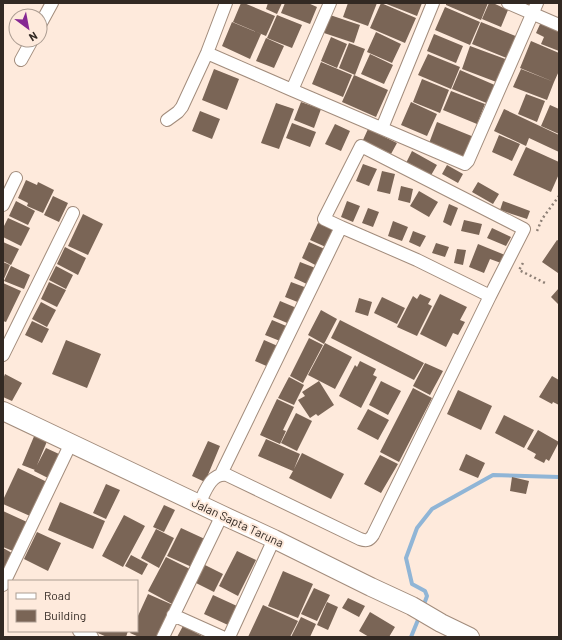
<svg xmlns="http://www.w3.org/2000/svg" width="562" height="640" font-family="Barlow,sans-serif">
	<rect width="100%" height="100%" fill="#feeadc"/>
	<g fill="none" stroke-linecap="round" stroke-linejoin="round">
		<!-- stream -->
		<path stroke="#90b5d6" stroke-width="4" d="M423 607 427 596 425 591 412 584 406 558 417 528 432 509 493 475 559 477
			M411 637 420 615"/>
	</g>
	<!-- building -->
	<path fill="#7a6556" d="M241 3H244L275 16 266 36 233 22Z
		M268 3H282L277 14 266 9Z
		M285 3H308L317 7 310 24 281 13Z
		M348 3H377L368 26 343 17Z
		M381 3 416 18 405 43 370 28Z
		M384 3H422L417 16Z
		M446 3H488L481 20 446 5Z
		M489 3H493L508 10 501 27 482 19Z
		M445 7 480 22 470 45 435 30Z
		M277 15 302 25 292 48 267 38Z
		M330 15 360 25 354 43 324 33Z
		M232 22 261 34 250 59 222 46Z
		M481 22 518 37 509 59 472 44Z
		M541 22 559 27V51L541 44 544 37 536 33Z
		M376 32 401 44 392 63 367 52Z
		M434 34 463 46 456 63 427 51Z
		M331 37 347 44 337 68 321 61Z
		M266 38 284 46 274 68 256 61Z
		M531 41 559 53V71L554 82 520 68Z
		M349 43 365 49 355 75 339 68Z
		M470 46 508 60 499 83 462 69Z
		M370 54 393 65 384 84 361 74Z
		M428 54 460 67 451 89 418 75Z
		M321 62 352 75 343 97 312 84Z
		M214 69 239 79 227 110 202 100Z
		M521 69 554 82 547 100 513 87Z
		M460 70 497 86 489 104 452 89Z
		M354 75 388 90 376 117 342 102Z
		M422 79 449 90 440 113 413 102Z
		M451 91 485 104 477 124 443 110Z
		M526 94 545 101 537 122 518 114Z
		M301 102 321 109 314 128 294 120Z
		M411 102 437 114 427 136 401 125Z
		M276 103 294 109 279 149 261 143Z
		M550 105 559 109V134L541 126Z
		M504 109 559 135V152L529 138 526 146 494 131Z
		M200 111 220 119 212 139 192 131Z
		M437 122 474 137 465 161 428 146Z
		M292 123 316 132 310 147 286 138Z
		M335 124 350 131 341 151 325 144Z
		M368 129 397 143 391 154 363 140Z
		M499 135 520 144 512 161 492 152Z
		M526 147 559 162V174L551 192 513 175Z
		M412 151 437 165 430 177 406 163Z
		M363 164 377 169 369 186 356 181Z
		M447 165 463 174 458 183 442 174Z
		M382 171 395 174 390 194 377 191Z
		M26 180 37 185 38 182 54 190 43 213 27 206 28 203 18 198Z
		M478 182 499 194 493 204 472 192Z
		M401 186 413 189 410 203 398 200Z
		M419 191 438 202 429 217 410 206Z
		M53 196 68 203 59 222 44 215Z
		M16 201 35 211 28 225 9 216Z
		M347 201 360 206 353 222 341 217Z
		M503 201 530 211 527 219 500 210Z
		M449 204 458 208 451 226 443 222Z
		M368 208 379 212 373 227 362 223Z
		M83 214 103 224 88 255 68 246Z
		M8 218 30 228 21 246 3 237V228Z
		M464 220 482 224 479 235 461 231Z
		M393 221 408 227 402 241 388 236Z
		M318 223 336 231 328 248 310 240Z
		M492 228 511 237 506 246 487 238Z
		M413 231 426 236 420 247 409 242Z
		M557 240 559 241 558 273 542 262Z
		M3 242 19 249 11 265 3 261Z
		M309 242 327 250 319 267 302 258Z
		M436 243 449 247 445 257 432 253Z
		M478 244 505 255 501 263 490 259 484 273 469 267Z
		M65 247 86 258 78 275 57 264Z
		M457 249 466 250 463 265 454 263Z
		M3 262 10 265 3 281Z
		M300 262 318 269 311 286 294 278Z
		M11 266 30 275 24 289 4 281Z
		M56 266 73 275 66 289 49 280Z
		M49 282 66 290 57 307 41 299Z
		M291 282 307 288 300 303 285 297Z
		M3 283 21 291 6 322 3 321Z
		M559 288V305L551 297Z
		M420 294 431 299 428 304 432 306 417 336 397 327 413 296 417 299Z
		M440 294 467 307 460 320 465 322 458 335 453 333 446 347 420 334Z
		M382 297 405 308 397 324 374 313Z
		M359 298 372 302 368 316 355 312Z
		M280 301 299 309 292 325 273 317Z
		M41 302 56 310 47 327 32 319Z
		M321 310 337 319 324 344 308 335Z
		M272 320 291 328 285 343 265 335Z
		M340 320 424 363 414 380 331 338Z
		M32 321 49 329 42 343 25 335Z
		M309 338 323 345 303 383 290 376Z
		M66 340 101 354 87 388 52 374Z
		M264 340 280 347 271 368 255 361Z
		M325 343 352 357 335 389 308 375Z
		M360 361 376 369 373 375 377 377 361 408 339 396 355 365 357 367Z
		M425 363 443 371 430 395 413 386Z
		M5 374 22 383 12 401 3 397V379Z
		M552 376 559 380V405L553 402 552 404 539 397Z
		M289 377 304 385 294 405 278 398Z
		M319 381 334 405 318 416 316 414 310 418 298 400 305 396 302 392Z
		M381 381 401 391 388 415 369 405Z
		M413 388 432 398 399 462 380 452Z
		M458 390 492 406 481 430 447 414Z
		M277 399 294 407 283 430 286 431 280 444 260 435Z
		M368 409 389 420 378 440 357 429Z
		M296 413 312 421 297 451 281 443Z
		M504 415 534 430 524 448 495 433Z
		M538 430 559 442 549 461 546 459 544 463 534 458 536 454 527 449Z
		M35 434 48 439 35 470 22 465Z
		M266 439 300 454 294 469 302 453 344 474 331 499 289 478 293 471 258 456Z
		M208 441 220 446 205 482 192 476Z
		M46 448 59 454 48 478 34 471Z
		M466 454 485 463 478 478 459 470Z
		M380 455 398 464 381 493 364 484Z
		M18 468 47 482 30 516 3 504V500Z
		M512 477 529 481 526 494 510 491Z
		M106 484 120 490 106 519 93 513Z
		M60 502 105 521 93 549 48 530Z
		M164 505 175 510 164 532 153 527Z
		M3 511 27 522 13 551 3 547Z
		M124 515 145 526 123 567 102 556Z
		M181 528 207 540 194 568 167 556Z
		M156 529 174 538 159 568 141 558Z
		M37 532 61 543 48 571 24 559Z
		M3 548 12 553 3 573Z
		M237 551 256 560 238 596 219 586Z
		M131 555 148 564 142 575 125 566Z
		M166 557 190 569 172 604 148 591Z
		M203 564 223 574 214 592 194 582Z
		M283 571 313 584 298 618 268 606Z
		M314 588 330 595 317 621 301 614Z
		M148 594 173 605 158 637H139L130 633 131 631H137V618Z
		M213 595 237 606 228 625 204 614Z
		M348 598 365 606 359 617 342 608Z
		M327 602 338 607 328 630 317 625Z
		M263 605 298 621 290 637H248Z
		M370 612 395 627 389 637H369L359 631Z
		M301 617 316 624 310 637H291Z
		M183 626 204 637H177Z
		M93 631H128L126 637H107Z"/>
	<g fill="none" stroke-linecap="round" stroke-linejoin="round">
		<!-- street casing -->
		<g stroke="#a28c7c" stroke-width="14">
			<path id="street" d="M508 3 559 25
				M40 25 52 3
				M207 53 292 90 465 164 468 161 537 3
				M21 60 32 40
				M292 90 330 3
				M167 120 178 112 182 107 207 53 226 3
				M382 128 433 3
				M3 205 16 178
				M3 355 73 213
				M221 474 341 227
				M199 504C205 492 211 472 227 475L360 539C366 541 369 541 373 535L490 296 417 260 341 227 324 219 361 146 524 229 490 296
				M3 585 71 443
				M173 615 222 637
				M79 631 92 637
				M163 637 222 515
				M229 637 274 539"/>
		</g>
		<!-- secondary casing -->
		<g stroke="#a28c7c" stroke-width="20">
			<path id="secondary" d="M3 411 222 515 274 539 371 587 412 606 441 623 470 637"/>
		</g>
		<!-- path -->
		<path stroke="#8e8076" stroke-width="2.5" stroke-dasharray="2 3" stroke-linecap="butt" d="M537 231 542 219 559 196
			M523 263 519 270 545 283"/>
		<!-- street -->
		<use href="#street" stroke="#fff" stroke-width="12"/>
		<!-- secondary -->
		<use href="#secondary" stroke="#fff" stroke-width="18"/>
	</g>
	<g text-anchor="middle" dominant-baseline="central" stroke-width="4" stroke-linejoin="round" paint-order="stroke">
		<!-- street labels -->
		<g font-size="12" fill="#322923" stroke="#feeadc">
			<text transform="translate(238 522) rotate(25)">Jalan Sapta Taruna</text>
		</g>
	</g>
	<!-- border -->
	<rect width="562" height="640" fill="none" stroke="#322923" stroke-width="8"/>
	<!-- legend -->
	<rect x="8" y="580" width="130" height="52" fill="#feeadc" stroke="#ac9d92"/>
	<rect x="16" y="593" width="20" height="6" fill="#ffffff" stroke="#ac9d92"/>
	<text x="44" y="600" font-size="12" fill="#322923">Road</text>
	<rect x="16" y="610" width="20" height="12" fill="#7a6556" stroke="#ac9d92"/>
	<text x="44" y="620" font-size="12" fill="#322923">Building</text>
	<!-- north arrow -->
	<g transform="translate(28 28) rotate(148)"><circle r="19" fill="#feeadc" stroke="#ac9d92"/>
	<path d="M0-3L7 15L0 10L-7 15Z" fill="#862893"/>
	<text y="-6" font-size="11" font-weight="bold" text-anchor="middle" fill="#322923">N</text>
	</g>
</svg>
